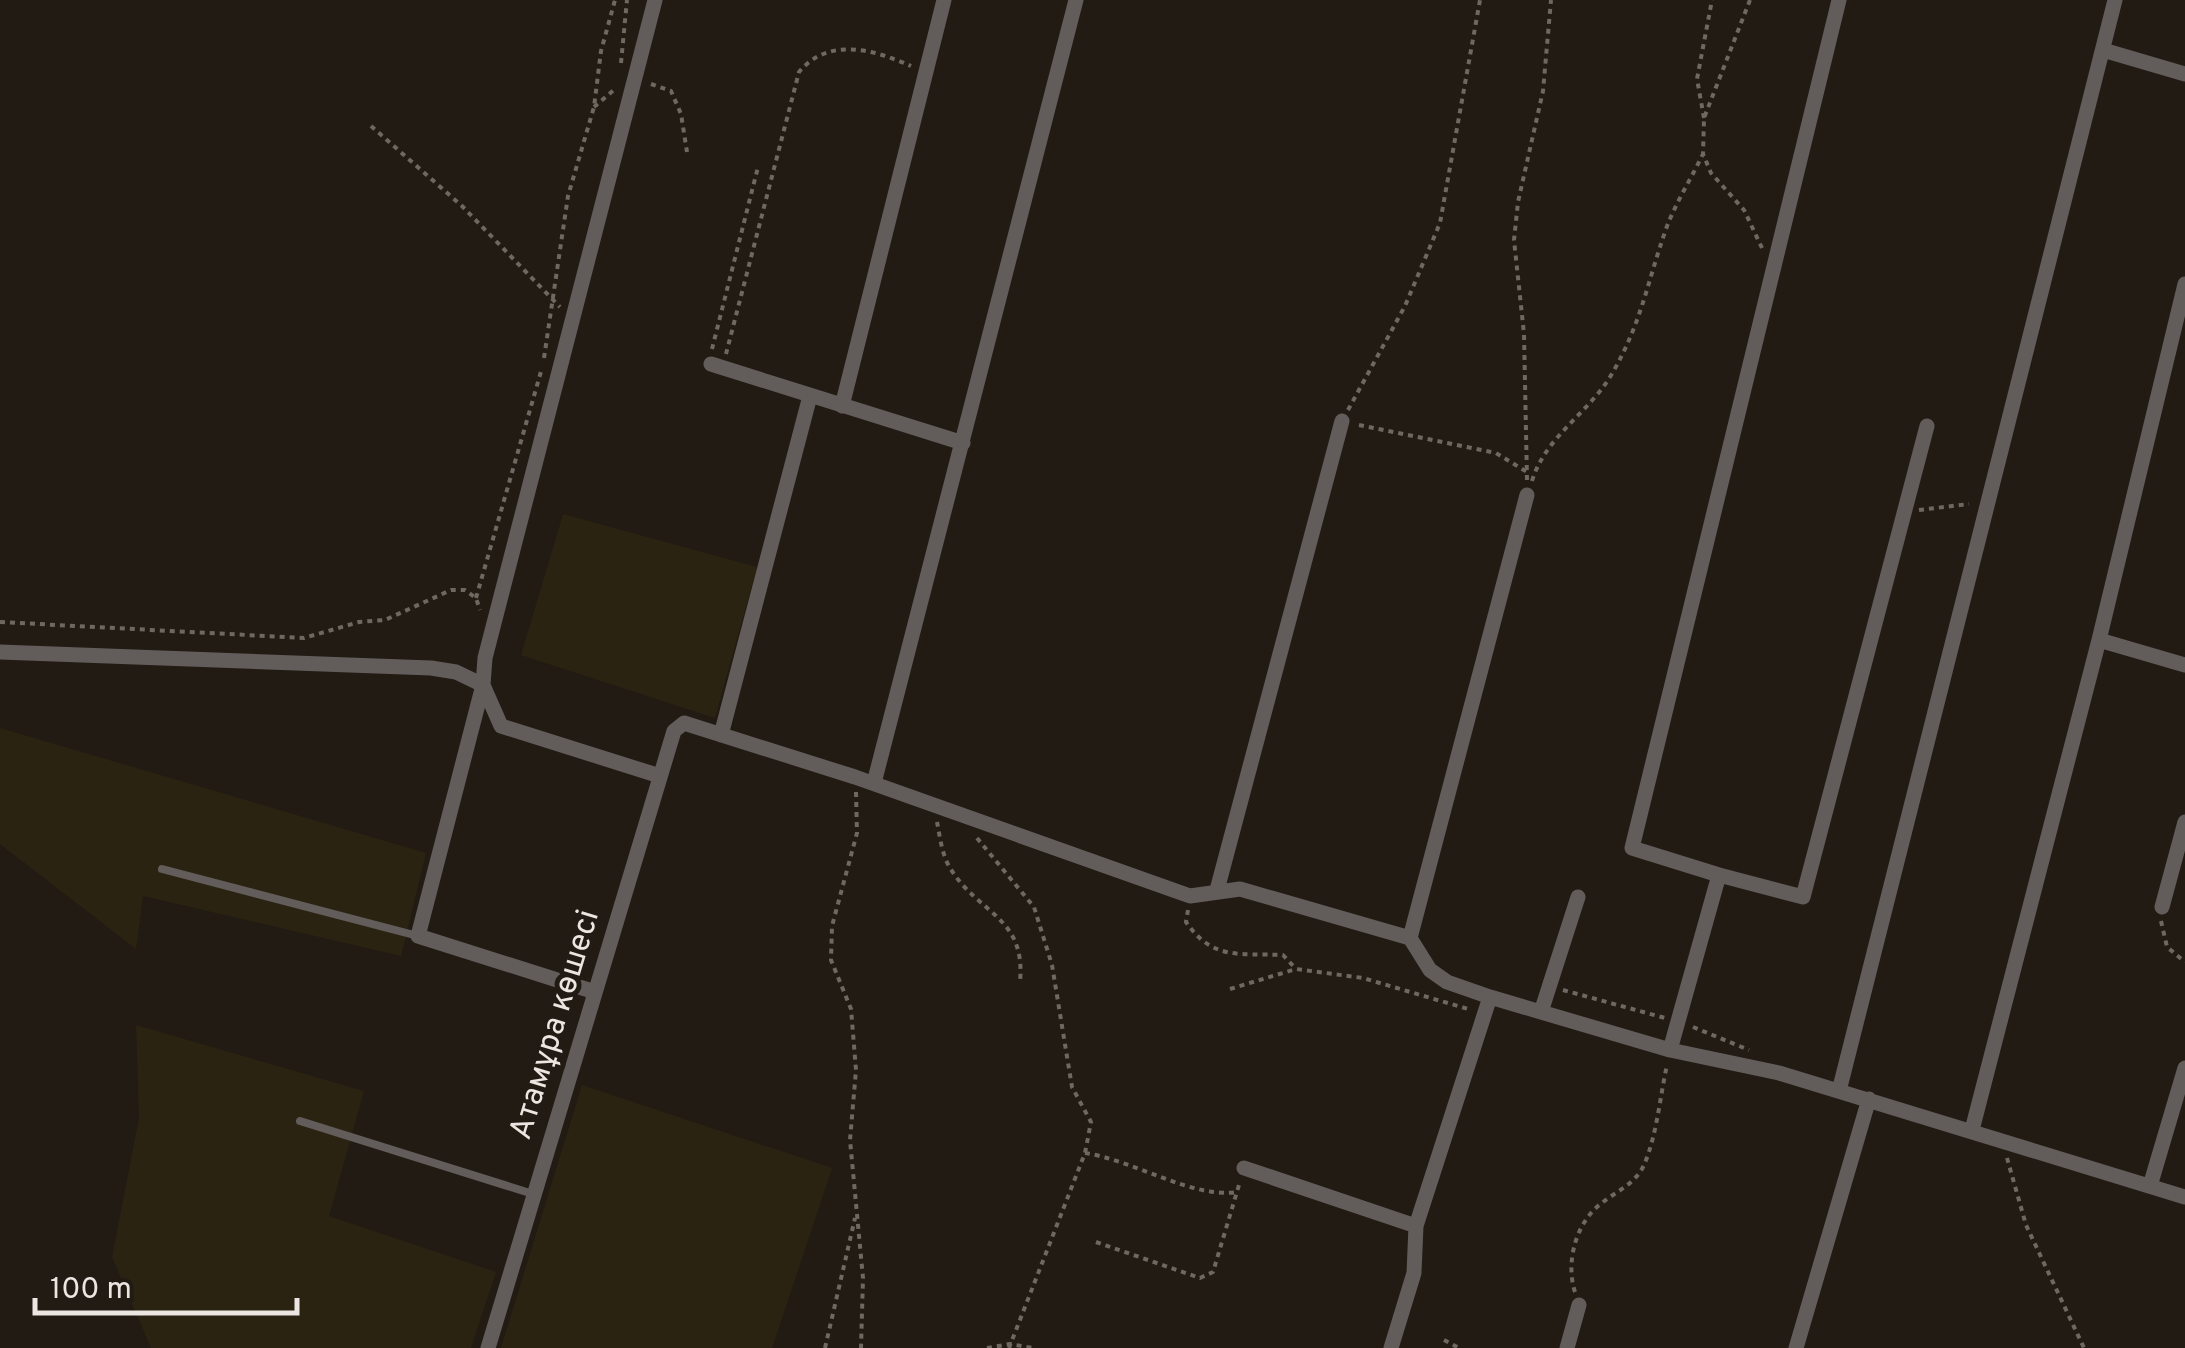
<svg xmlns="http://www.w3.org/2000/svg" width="2185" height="1348" font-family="Overpass,sans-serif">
	<rect width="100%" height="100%" fill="#221b13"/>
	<!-- industrial -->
	<path fill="#2a2312" d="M563 514 757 567 715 718 521 655Z
		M0 728 426 853 401 956 143 896 136 949 0 844Z
		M136 1025 364 1091 329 1216 496 1272 471 1348H151L112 1257 139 1118Z
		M582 1085 832 1168 772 1348H501Z"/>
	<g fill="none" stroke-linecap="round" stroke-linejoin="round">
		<!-- path -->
		<path stroke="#6e6861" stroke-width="4" stroke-dasharray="5 5" stroke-linecap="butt" d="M1750 0 1704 118 1703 154 1711 173 1744 210 1762 248
			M621 63 627 0
			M651 84 671 91 681 114 687 152
			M594 107 616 88
			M1704 118 1697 79 1712 0
			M371 126 462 206 560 307
			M712 349 758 167
			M726 354 799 72C829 36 875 50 911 66
			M544 358 568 196 594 107 601 51 615 0
			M1348 410 1405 306 1440 223 1480 0
			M1359 425 1496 453 1527 472
			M1527 480 1524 334 1514 240 1518 202 1543 91 1551 0
			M1532 481C1546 435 1590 413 1613 372 1642 321 1647 283 1666 229 1675 204 1691 179 1703 154
			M1919 510 1969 504
			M476 598 542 368
			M0 622 304 638 359 622 385 620 451 590H465L476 598 480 610
			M856 792 857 833 832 926 831 960 851 1009 856 1070 850 1140 863 1278 861 1348
			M937 822C940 837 942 855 950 868 979 915 1026 916 1020 982
			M977 838 1034 907 1052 965 1072 1087 1091 1122 1085 1153 1009 1348
			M1188 910 1186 922C1213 961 1240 953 1283 955L1296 969
			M2161 921 2167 947 2185 962
			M1230 989 1296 969 1363 978 1468 1009
			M1563 990 1665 1018
			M1693 1027 1749 1050
			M1085 1153C1133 1160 1193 1199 1237 1192
			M2007 1158 2026 1225 2084 1348
			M1096 1242 1200 1278 1213 1272 1239 1185
			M1575 1292C1566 1265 1574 1227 1598 1206 1614 1192 1634 1186 1644 1165 1657 1135 1660 1096 1667 1065
			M1444 1340 1459 1348
			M825 1348 855 1218
			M987 1348 1010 1344 1033 1348"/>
		<!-- service -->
		<path stroke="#625c5b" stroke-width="8" d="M162 869 418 936
			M300 1121 533 1194"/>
		<!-- minor -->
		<path stroke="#625c5b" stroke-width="15" d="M655 0 485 658 483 685 501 726 660 776
			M2103 50 2185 74
			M711 364 963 443
			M842 406 944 0
			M2099 640 2185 665
			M0 652 431 668 456 672 483 685 418 936 595 992
			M721 735 810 396
			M874 783 1076 0
			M1719 875 1803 897 1927 426
			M1217 890 1342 421
			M2162 907 2185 822
			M1410 938 1527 495
			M1541 1012 1578 897
			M1670 1050 1719 875 1632 848 1839 0
			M1839 1091 2115 0
			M1972 1130 2099 640 2185 284
			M1244 1168 1416 1226
			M2150 1186 2185 1068
			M488 1348 674 731 684 723 855 777 1190 896 1240 889 1410 938 1430 970 1447 982 1490 997 1670 1050 1779 1073 2185 1197
			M1391 1348 1414 1273 1416 1226 1490 997
			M1567 1348 1579 1305
			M1796 1348 1869 1099"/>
	</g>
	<g text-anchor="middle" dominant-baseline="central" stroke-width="10" stroke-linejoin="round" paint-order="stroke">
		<!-- street labels -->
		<g font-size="32" fill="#ebe6e1" stroke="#221b13">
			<text transform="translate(556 1025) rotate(-73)">Атамұра көшесі</text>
		</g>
	</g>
	<!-- scale -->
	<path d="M35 1298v15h262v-15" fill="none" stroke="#ebe6e1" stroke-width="5"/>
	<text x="50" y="1298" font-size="30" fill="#ebe6e1" stroke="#221b13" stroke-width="8" paint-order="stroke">100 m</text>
</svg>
